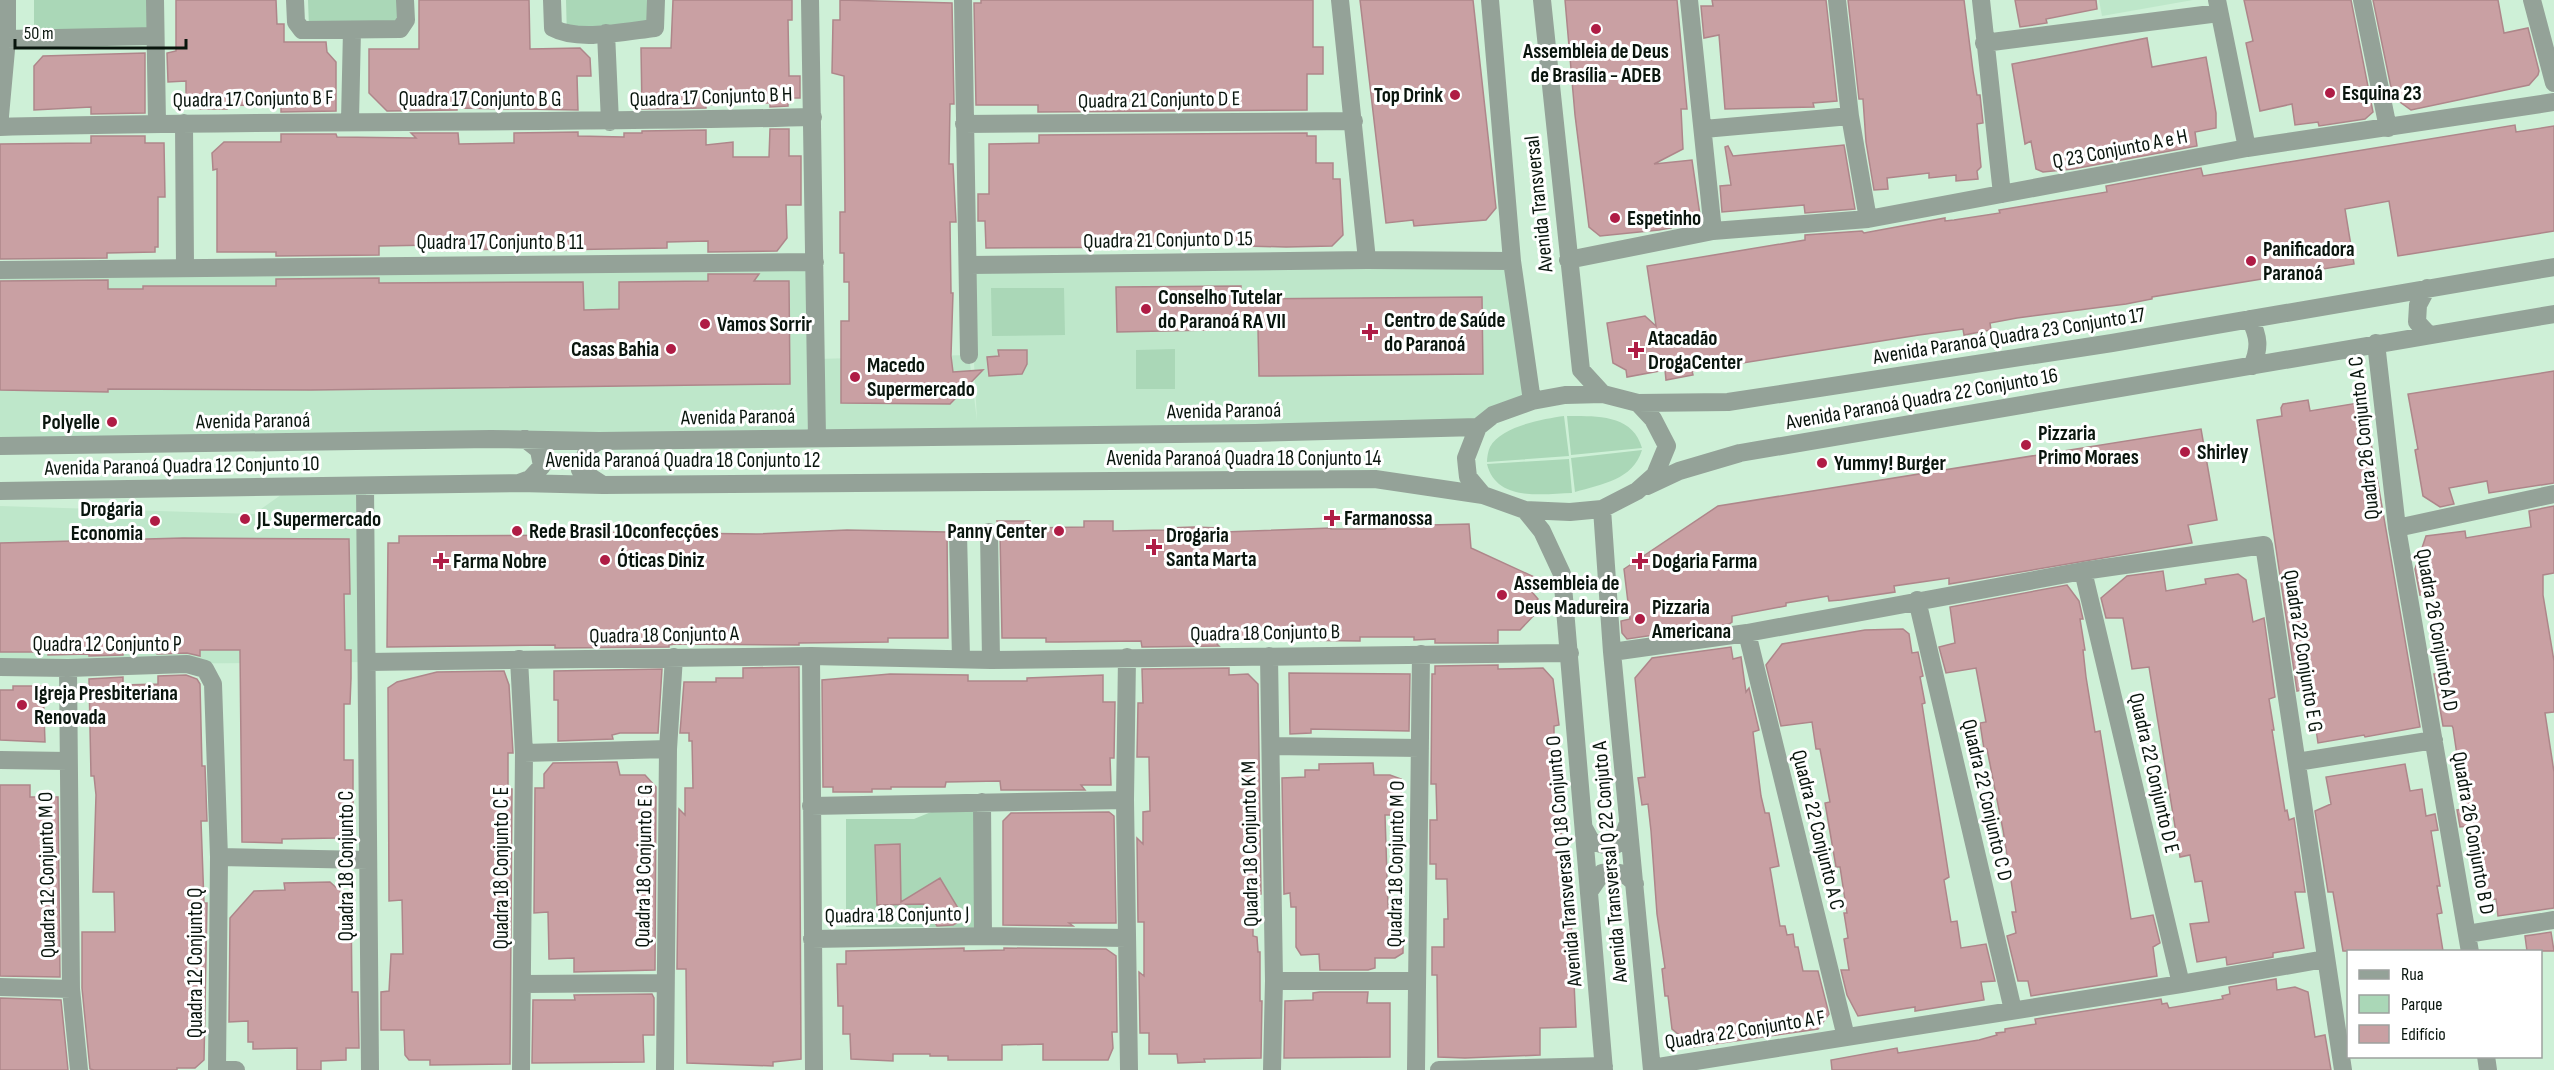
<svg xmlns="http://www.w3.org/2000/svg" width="2554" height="1070" font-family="'Sofia Sans Condensed',sans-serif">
	<rect width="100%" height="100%" fill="#cef0d7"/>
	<!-- built -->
	<path fill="#bee7ca" d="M2099 0H2193L2102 16Z
		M1512 261 1537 404 1484 427 0 446V271L815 262 816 359 969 355 977 421 969 265Z
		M285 492 366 493 367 662 0 665V506L254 514Z"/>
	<!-- green -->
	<path fill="#aad7b7" d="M34 0H150L148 33 34 30Z
		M308 0H400V24L309 27Z
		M566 0H651V33L567 38Z
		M991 288H1064L1065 335 992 336Z
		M1175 349V389H1136V350Z
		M1564 416 1569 456 1487 462C1487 458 1488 451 1490 447 1501 426 1543 419 1564 416Z
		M1567 416C1595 416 1633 414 1642 448L1571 455Z
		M1642 450C1633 480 1602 484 1575 492L1571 458Z
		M1569 459 1572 493C1543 494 1496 502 1487 464Z
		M936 810H977V927H846V819H914Z"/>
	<!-- building -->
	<path fill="#c9a0a3" stroke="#ae868a" stroke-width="1.5" d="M176 0H276L277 24H284V42H326L327 52 336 62V111L281 112V106L227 105V109H199V103H186V81L168 82 167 53 176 51Z
		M419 0H529L530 49 580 48 590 58 591 76H577L578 110 457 108V110L387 111 369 93V49H419Z
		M673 0H792V20H788L789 76H800V98H788V106L770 107V103H734L706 105V108L642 109 641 48H671Z
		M840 0 952 3 954 104H950L949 164H953L956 222H950L951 293H953L951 356 953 372 983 370 950 404 841 403V321H849V282H844V253H840V212H845L844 76 832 73 833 20H840Z
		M981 0H1313V47H1323V74H1307V110L1038 112V105H976L974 3H981Z
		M1360 0H1473L1496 208 1486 220 1414 226 1413 220 1386 223Z
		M1565 0H1677L1687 109H1681L1683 149 1654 164 1692 160 1700 215 1666 218 1671 228 1659 230 1600 236 1589 227 1575 115Z
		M1712 0H1826L1837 101 1813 103 1814 107 1725 109 1719 35 1704 38 1701 6H1713Z
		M1848 0H1964L1973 71 1977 95H1980L1983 123 1977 124 1981 167 1977 171 1978 179 1956 181V175L1929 178V173L1887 178 1888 189 1874 190 1866 142 1863 99H1859Z
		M2015 0H2096L2097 9 2046 19 2047 23 2020 27Z
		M2244 0H2351L2373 112 2365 119 2319 126 2318 122 2295 125 2292 104 2260 111 2246 43 2253 41Z
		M2373 0H2498L2504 33 2528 28 2539 71 2538 75 2529 85 2411 110 2393 97Z
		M2147 38 2152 67 2206 57 2216 113V128L2195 132 2197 146 2073 169 2043 172 2036 169 2031 141 2025 144 2012 64Z
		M145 53V113L91 114V107L34 110V66L43 56Z
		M2515 125 2516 132 2554 126V231L2398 256 2389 201 2345 209 2354 264 2152 297V299L2126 304 2017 318 1990 323 1991 330 1964 335 1963 329 1919 335 1692 371 1693 375 1666 380 1665 370 1627 377 1626 370 1613 363 1607 323 1645 316 1656 326 1647 266 1805 240V235L1862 231 1864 233 1945 218V221L1954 220 2000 213 1999 210 2107 192 2106 186 2201 168 2203 176Z
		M770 129H789V156H801V205H786L787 238 777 251 708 252V241L667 242V248L551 250V245H500V249L434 251V245L379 246V255L276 256V252H217V169L213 170 212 153 224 142H281V134H336L337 137 416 138 411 133H458L459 144 514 143V133L578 132V136L624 137V133H642V131L706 130V145L733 142V157H769Z
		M1307 133V136H1316V163H1333V179H1340L1343 235 1332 246 1286 247 1246 246V243H1191V247L986 248 985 221H978V194H989V144L1039 143V135Z
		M91 136H145V143H164L165 197H158V247H155V252L107 253V258L0 259V144L91 143Z
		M1844 145 1855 209 1805 213 1804 205 1722 212 1720 186 1731 185 1725 147 1728 146 1733 156Z
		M708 274H759L754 281H789L790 384 311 390 108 389V392L0 390V281L108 280V289H143V286H276V279L379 278V283L583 282 584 310 619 309V282L708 281Z
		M1241 286V299L1482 297 1483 374 1259 376 1258 329 1117 332 1116 287Z
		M998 350H1027V364L1022 374 989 376 987 357 999 356Z
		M2554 371V483L2489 493 2487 481 2449 488 2454 504 2440 507 2423 496 2415 450 2418 449 2408 394Z
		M2308 400 2310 411 2364 402 2420 727 2365 737 2364 735 2318 743 2310 688 2297 691 2257 420 2282 416 2281 408 2283 404Z
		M2201 429 2217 520 2188 525 2192 543 1949 584V578L1894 586 1895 592 1841 600 1829 601 1828 596 1786 603V606L1732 616V622L1729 624 1627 639 1622 633 1621 621 1630 619 1624 569 1718 506Z
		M2554 506V573L2543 575V595L2554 661V712L2545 713 2554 772V908L2498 916 2496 899 2482 901 2469 826 2460 827 2457 810 2465 809 2453 728 2452 726H2443L2434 674H2446L2434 592 2420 595 2415 569 2426 536 2465 531 2466 538 2531 527 2529 511Z
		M997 521H1030V528L1084 527V521H1113V531L1167 530V528L1194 527 1220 528 1224 532 1331 528V529H1385L1388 526 1469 524 1471 548 1543 581 1532 592 1538 599 1532 606 1538 611 1520 630H1498V643H1435V639L1414 640V637H1360V641L1212 639 1219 646 1142 647 1141 641 1058 642H1046V638H1002L1000 532Z
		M847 530 947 532 948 638H888V642L799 643V645L675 644 669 645V647L555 648V645L387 647 388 543H399V536L594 535V532L756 534Z
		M183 538 349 539 350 594H344L345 650H351V678L350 704H344V760H353V823L337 838 282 839V843L242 842 240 650H200V656L187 653 157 654V646H123V655L89 656V654L48 655V652H0V543Z
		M2163 571 2166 591 2206 584 2205 579 2238 574 2246 580 2253 622 2264 618 2275 697 2269 699 2274 730H2272L2285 811 2287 810 2289 820 2294 818 2305 892H2295L2304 948 2273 953V957L2227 965 2226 957 2197 962 2190 924 2209 922 2202 881 2195 882 2190 855 2180 857 2149 667 2132 669 2123 618H2106L2101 598 2127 576Z
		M2067 585 2079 601 2083 619H2080L2085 650H2083L2086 677 2095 732 2100 731 2131 919 2153 915 2160 943 2153 947 2157 976 2031 996 2028 981H2018L2007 936 2016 933 2012 912H2016L2003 830 1987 749H1984L1980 723 1986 722 1976 668 1946 673 1939 647 1955 643 1950 607Z
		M1903 629 1909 634 1912 653 1918 652 1923 676 1920 677 1925 703 1922 704 1949 877 1944 880 1951 922 1957 921 1961 948 1986 944 1995 981 1981 982 1984 1000 1915 1011V1007L1858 1016 1847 995 1841 970H1849L1844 939 1848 938 1844 913H1847L1840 867H1836L1825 803 1830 802 1820 749H1816L1812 722 1781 726 1766 665 1782 644 1865 630Z
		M1731 647 1733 659 1741 657 1746 692 1749 688 1759 730 1753 732 1761 796 1765 813H1769L1779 866 1770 868 1780 926H1785L1787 935 1793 934 1795 947H1798L1803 971H1818L1829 1014 1818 1029 1694 1047 1672 1029 1668 996H1665L1662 969 1665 968 1657 914 1651 831 1648 804 1642 805 1638 778 1645 777 1635 678 1652 658Z
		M1498 665V669L1543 668 1553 679 1559 725 1554 726V765L1565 865 1570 891 1576 1027 1540 1028V1055L1465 1058 1438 1057 1437 975H1432V947H1444V919H1448L1447 879H1436V864H1430V820H1437L1436 784H1431L1432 674H1435V666Z
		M799 667 801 1059 773 1062V1066L687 1063 686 969H677L679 809 685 815V788H693L692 741H689V733H680L684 682H716V678H743V668Z
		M1229 668V675L1248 674 1258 684 1261 894H1253V936L1257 937 1258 952H1260V1001H1262L1261 1058 1204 1059 1205 1062 1178 1063 1177 1054H1149V1033H1140L1139 972 1144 976V922H1138L1137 838 1143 844V812L1150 811 1149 757H1137L1138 703H1143L1142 669Z
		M662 669 658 733H620L612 735 613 739 558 741V700H554V671Z
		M504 671 509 685 513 753H508V789H512L510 1064 430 1065V1060H409L405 1055 404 1030H381V992L389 991 391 954H403L402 900 389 901 388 688 397 682 437 672Z
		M1289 673 1410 674 1409 731 1311 729V733L1290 734Z
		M890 674 968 675V681H1027V678L1103 675V702H1115L1114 758H1110L1111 785H1081L1085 790H1001L1000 781 946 782 945 787H891V789H872V792H833V787H823L822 680Z
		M186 675 197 679 200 684 202 766H205L207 821H201L204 903H207L204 1060 195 1068H177V1070H94L90 1069 82 988V932H115L114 892H93L96 795 94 776H91L89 679 123 677V685L158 684V676Z
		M13 686H43L45 742 0 740V690H13Z
		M617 762 620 775H645L656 787 655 970 574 972V958L549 959 548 912 534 913 535 788H544V774L553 763Z
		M1373 763 1374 775H1390L1401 779V815H1385L1388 907H1403V953L1395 958H1375V968L1368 970H1320L1319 954 1301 955 1296 947V907H1291L1290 893 1284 894 1282 778 1305 777V770H1319V764Z
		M2405 764 2410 791 2422 789 2426 816 2435 814 2438 830 2431 831 2440 886H2437L2442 913 2437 914 2443 951H2343L2333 892H2328L2315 811 2331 804 2326 777Z
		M0 785H30V797H58L60 977 0 976Z
		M1109 812 1114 816 1116 923H1069L1073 926 1003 925V821L1011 813Z
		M900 844 901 902 940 878 958 908 954 911 960 921 953 925 937 926 924 904 877 905 875 845Z
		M330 882 351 901 352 992H358L359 1048H346V1060L321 1061V1070H297V1048L253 1049V1042H248V1021L229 1022 230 918 254 891 285 890 284 883Z
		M2551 932 2554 951H2527L2525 936Z
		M964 948V951L1004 950V948L1106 949 1116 956 1117 1032H1112L1113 1048 1108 1060H1043V1044L1002 1045V1060H948V1056H930V1054H893V1061L851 1059 850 1034H843V1006H838L837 964H846V951Z
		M2276 979 2277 990 2295 987 2308 992 2315 1037 2325 1035 2331 1070H1832L1831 1060 1897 1048 1898 1053 1979 1040 1997 1035 1996 1033 2005 1032V1029L2036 1024 2035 1019 2161 999 2162 1004 2167 1003 2169 1008 2223 999 2222 996 2230 994 2229 987Z
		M1320 992H1368L1367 1003H1390V1057L1284 1058 1285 1001 1313 1000V993Z
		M652 994 654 998V1035H643L644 1062 532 1063 533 1000H575L574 995Z
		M0 998 61 1000 68 1070H0Z"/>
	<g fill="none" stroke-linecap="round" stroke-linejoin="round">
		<!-- minor -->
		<path stroke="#94a298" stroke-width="18" d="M155 0 157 123
			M295 0 296 22 302 30 400 29 406 20 405 0
			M552 0 553 28C578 42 628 31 655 28L656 0
			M810 0 817 438
			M963 0 969 355
			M1340 0 1367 260
			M1490 0 1512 261 1532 401
			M1542 0 1581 370 1603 394
			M1689 0 1713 231
			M1837 0 1850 116 1868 219
			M1981 0 2002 194
			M2217 0 2247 148
			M2362 0 2388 128
			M2532 0 2554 83
			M606 33 610 122
			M7 39 155 36
			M1984 43 2219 13
			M0 116 7 39V0
			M350 120 352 30
			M184 123 185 266
			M964 124 1354 121
			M0 127C271 120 542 124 813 117
			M1704 129 1850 116
			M1568 260 1713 231 1868 219 2247 148 2554 102
			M969 265 1367 260 1512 261
			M0 270 815 262
			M2427 288 2418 305 2417 322 2429 335
			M2250 319C2259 337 2260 348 2252 366
			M2376 343 2397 528 2470 952
			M1638 403 1653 419 1667 446 1655 475 1637 491 1602 509 1570 512 1525 510 1483 495 1468 477 1467 468 1466 458 1478 427 1493 415 1532 401 1565 395 1603 394 1638 403 1728 402 2112 343 2554 267
			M599 441 588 448 580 470 603 485
			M0 446 491 439 599 441 1255 433 1478 427
			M519 483 530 479 542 466 539 450 525 439
			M365 486 370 1070
			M1647 486 1679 471 1740 453 2554 314
			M0 491 519 483 603 485 1375 479 1483 495
			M1602 509 1612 652 1652 1070
			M1525 510 1542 531 1562 574 1604 1070
			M2397 528 2554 494
			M989 532 991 660
			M958 533 961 658
			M2083 571 2181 984
			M1917 600 2013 1010
			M1747 633 1846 1037
			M1612 652 1747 633 2083 571 2264 545 2343 1070
			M811 656 814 1070
			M1269 656 1274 981 1272 1070
			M1127 657 1125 800 1129 1070
			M519 659 524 753 521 1070
			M367 662 811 656 991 660 1570 653
			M0 667 68 668 187 664 205 669 213 684 219 857 217 1070
			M68 668 71 989 79 1070
			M1271 746 1420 748
			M524 753 668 749
			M0 760 68 761
			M2297 762 2434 740
			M982 802 983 936
			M811 806 1125 800
			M1584 828 1591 841 1612 847 1621 842 1628 823
			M219 857 368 860
			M1589 892 1602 873C1616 871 1626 872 1635 884
			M2467 934 2554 920
			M812 939 983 936 1127 938
			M1274 981H1416
			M523 984 665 983
			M0 987 71 989
			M2486 1056 2488 1070
			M1652 1068 2181 984 2325 959
			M217 1070H236
			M665 1070 668 749 674 657
			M1416 1070 1421 654
			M1439 1070 1604 1066"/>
	</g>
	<!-- markers -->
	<g fill="#af1c45" stroke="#fff" stroke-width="2">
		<circle cx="1596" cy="29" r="6"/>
		<circle cx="2330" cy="93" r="6"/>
		<circle cx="1455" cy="95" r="6"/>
		<circle cx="1615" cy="218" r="6"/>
		<circle cx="2251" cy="261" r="6"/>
		<circle cx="1146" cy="309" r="6"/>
		<circle cx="705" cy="324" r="6"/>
		<path d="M1367 323h6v6h6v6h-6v6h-6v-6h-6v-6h6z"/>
		<circle cx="671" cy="349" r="6"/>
		<path d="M1633 341h6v6h6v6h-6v6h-6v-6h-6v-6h6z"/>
		<circle cx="855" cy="377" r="6"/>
		<circle cx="112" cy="422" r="6"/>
		<circle cx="2026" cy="445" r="6"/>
		<circle cx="2185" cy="452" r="6"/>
		<circle cx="1822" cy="463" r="6"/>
		<path d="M1329 509h6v6h6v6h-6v6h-6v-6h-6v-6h6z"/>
		<circle cx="245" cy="519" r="6"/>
		<circle cx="155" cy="521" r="6"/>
		<circle cx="517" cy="531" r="6"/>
		<circle cx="1059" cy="531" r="6"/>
		<path d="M1151 538h6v6h6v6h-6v6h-6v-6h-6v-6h6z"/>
		<circle cx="605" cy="560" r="6"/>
		<path d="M438 552h6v6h6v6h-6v6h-6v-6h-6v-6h6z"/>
		<path d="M1637 552h6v6h6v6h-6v6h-6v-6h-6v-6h6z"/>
		<circle cx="1502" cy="595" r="6"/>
		<circle cx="1640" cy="619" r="6"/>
		<circle cx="22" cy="705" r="6"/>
	</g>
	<g text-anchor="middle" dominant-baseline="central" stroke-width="6" stroke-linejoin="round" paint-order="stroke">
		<!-- poi labels -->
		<g font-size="21" font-weight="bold" fill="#09150d" stroke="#fff" text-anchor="start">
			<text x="1596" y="51" text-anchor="middle">Assembleia de Deus<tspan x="1596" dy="24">de Brasília - ADEB</tspan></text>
			<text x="2342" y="93">Esquina 23</text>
			<text x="1443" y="95" text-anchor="end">Top Drink</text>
			<text x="1627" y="218">Espetinho</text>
			<text x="2263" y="249">Panificadora<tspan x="2263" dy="24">Paranoá</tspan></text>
			<text x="1158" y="297">Conselho Tutelar<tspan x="1158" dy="24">do Paranoá RA VII</tspan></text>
			<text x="1384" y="320">Centro de Saúde<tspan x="1384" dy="24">do Paranoá</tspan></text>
			<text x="717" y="324">Vamos Sorrir</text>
			<text x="1648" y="338">Atacadão<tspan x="1648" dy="24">DrogaCenter</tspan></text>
			<text x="659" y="349" text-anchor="end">Casas Bahia</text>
			<text x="867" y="365">Macedo<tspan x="867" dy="24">Supermercado</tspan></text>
			<text x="100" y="422" text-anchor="end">Polyelle</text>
			<text x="2038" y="433">Pizzaria<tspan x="2038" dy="24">Primo Moraes</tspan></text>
			<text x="2197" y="452">Shirley</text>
			<text x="1834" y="463">Yummy! Burger</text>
			<text x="143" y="509" text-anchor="end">Drogaria<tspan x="143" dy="24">Economia</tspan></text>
			<text x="1344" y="518">Farmanossa</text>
			<text x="257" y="519">JL Supermercado</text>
			<text x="529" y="531">Rede Brasil 10confecções</text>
			<text x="1047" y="531" text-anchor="end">Panny Center</text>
			<text x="1166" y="535">Drogaria<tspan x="1166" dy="24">Santa Marta</tspan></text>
			<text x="617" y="560">Óticas Diniz</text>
			<text x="453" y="561">Farma Nobre</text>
			<text x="1652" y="561">Dogaria Farma</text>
			<text x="1514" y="583">Assembleia de<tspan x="1514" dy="24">Deus Madureira</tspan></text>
			<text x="1652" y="607">Pizzaria<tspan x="1652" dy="24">Americana</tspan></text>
			<text x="34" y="693">Igreja Presbiteriana<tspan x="34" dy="24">Renovada</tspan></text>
		</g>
		<!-- street labels -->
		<g font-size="21" fill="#09150d" stroke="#fff">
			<text transform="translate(711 97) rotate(-2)">Quadra 17 Conjunto B H</text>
			<text transform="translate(253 99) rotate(-1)">Quadra 17 Conjunto B F</text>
			<text x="480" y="99">Quadra 17 Conjunto B G</text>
			<text transform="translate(1159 100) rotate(-1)">Quadra 21 Conjunto D E</text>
			<text transform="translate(2120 149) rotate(-11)">Q 23 Conjunto A e H</text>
			<text transform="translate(1539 204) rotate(-96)">Avenida Transversal</text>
			<text transform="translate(1168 240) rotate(-1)">Quadra 21 Conjunto D 15</text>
			<text x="500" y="242">Quadra 17 Conjunto B 11</text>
			<text transform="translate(2009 336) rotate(-9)">Avenida Paranoá Quadra 23 Conjunto 17</text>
			<text transform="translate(1922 399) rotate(-10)">Avenida Paranoá Quadra 22 Conjunto 16</text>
			<text transform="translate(1224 411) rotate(-1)">Avenida Paranoá</text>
			<text transform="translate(738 417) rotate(-1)">Avenida Paranoá</text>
			<text transform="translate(253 421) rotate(-1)">Avenida Paranoá</text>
			<text transform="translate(2364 438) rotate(-96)">Quadra 26 Conjunto A C</text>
			<text x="1244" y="458">Avenida Paranoá Quadra 18 Conjunto 14</text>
			<text x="683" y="460">Avenida Paranoá Quadra 18 Conjunto 12</text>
			<text transform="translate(182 466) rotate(-1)">Avenida Paranoá Quadra 12 Conjunto 10</text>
			<text transform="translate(2437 630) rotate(80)">Quadra 26 Conjunto A D</text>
			<text transform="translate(1265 633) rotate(-1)">Quadra 18 Conjunto B</text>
			<text transform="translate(664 635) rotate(-1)">Quadra 18 Conjunto A</text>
			<text x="107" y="644">Quadra 12 Conjunto P</text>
			<text transform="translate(2303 651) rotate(81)">Quadra 22 Conjunto E G</text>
			<text transform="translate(2154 773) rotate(77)">Quadra 22 Conjunto D E</text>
			<text transform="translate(1987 800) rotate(77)">Quadra 22 Conjunto C D</text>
			<text transform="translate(1818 830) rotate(76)">Quadra 22 Conjunto A C</text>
			<text transform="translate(2473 833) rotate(80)">Quadra 26 Conjunto B D</text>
			<text transform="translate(1250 844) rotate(-91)">Quadra 18 Conjunto K M</text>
			<text transform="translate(1564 861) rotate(-95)">Avenida Transversal Q 18 Conjunto O</text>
			<text transform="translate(1610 862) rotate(-95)">Avenida Transversal Q 22 Conjuto A</text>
			<text transform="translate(1396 864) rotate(-89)">Quadra 18 Conjunto M O</text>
			<text transform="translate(346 866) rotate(-90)">Quadra 18 Conjunto C</text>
			<text transform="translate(644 866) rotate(-89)">Quadra 18 Conjunto E G</text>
			<text transform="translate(501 868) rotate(-90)">Quadra 18 Conjunto C E</text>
			<text transform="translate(47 875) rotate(-91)">Quadra 12 Conjunto M O</text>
			<text transform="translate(897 915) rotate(-1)">Quadra 18 Conjunto J</text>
			<text transform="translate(195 963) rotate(-90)">Quadra 12 Conjunto Q</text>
			<text transform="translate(1745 1030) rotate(-9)">Quadra 22 Conjunto A F</text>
		</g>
	</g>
	<!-- legend -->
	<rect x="2347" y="950" width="195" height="108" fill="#ffffff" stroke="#9da19e" stroke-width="1.5"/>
	<rect x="2359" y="970" width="30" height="9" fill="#94a298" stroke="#9da19e" stroke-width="1.5"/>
	<text x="2401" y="980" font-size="18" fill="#09150d">Rua</text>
	<rect x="2359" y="995" width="30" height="18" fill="#aad7b7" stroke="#9da19e" stroke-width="1.5"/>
	<text x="2401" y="1010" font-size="18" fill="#09150d">Parque</text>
	<rect x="2359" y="1025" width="30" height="18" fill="#c9a0a3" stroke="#9da19e" stroke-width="1.5"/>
	<text x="2401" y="1040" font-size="18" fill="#09150d">Edifício</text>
	<!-- scale -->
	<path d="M15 39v9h171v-9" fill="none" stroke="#09150d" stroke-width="3"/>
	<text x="24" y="39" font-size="18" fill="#09150d" stroke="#ffffff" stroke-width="4.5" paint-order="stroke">50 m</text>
</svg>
